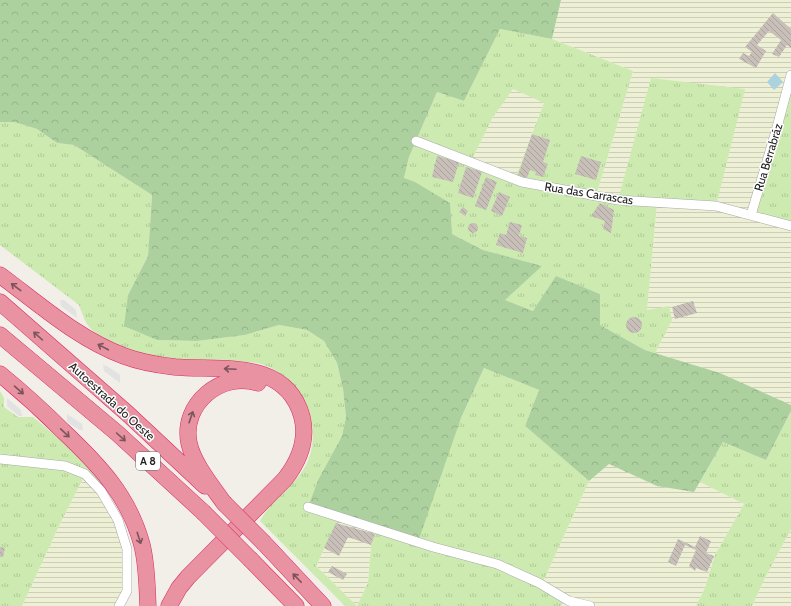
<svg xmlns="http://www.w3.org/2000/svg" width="791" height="606" font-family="Cabin,sans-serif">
	<defs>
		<pattern id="farmland-rules" width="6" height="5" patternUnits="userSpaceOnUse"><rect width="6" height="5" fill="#eef0d5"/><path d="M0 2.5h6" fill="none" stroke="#ccceb7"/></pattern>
		<pattern id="grass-tufts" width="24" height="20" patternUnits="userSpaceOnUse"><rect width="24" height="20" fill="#cdebb0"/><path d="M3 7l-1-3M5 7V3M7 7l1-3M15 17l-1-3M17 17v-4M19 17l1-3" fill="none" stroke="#b0c997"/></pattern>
		<pattern id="forest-crowns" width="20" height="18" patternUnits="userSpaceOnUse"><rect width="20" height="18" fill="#add19e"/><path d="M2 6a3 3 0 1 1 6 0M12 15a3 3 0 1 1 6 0" fill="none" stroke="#95b388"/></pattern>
		<pattern id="building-back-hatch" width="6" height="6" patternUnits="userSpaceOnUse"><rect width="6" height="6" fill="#c7bfb8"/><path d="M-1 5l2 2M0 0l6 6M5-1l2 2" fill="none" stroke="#aba49e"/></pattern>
	</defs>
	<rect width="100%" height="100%" fill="#f2efe9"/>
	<!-- farmland -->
	<path fill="url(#farmland-rules)" d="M561 0H791V405L720 373 655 353 672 320 647 310 657 203 618 200 596 196 633 71 552 39Z
		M513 88 545 103 532 134 518 175 515 179 470 162 493 117Z
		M609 464 657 486 694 492 700 482 744 504 715 555 705 588 696 606H590L542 584 589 481Z
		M85 474 101 491 127 549V591L117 606H22L59 526Z
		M339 517 377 529 371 545 368 583 357 606 316 566Z
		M791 529V606H752L765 578Z"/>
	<!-- grass -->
	<path fill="url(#grass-tufts)" fill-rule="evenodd" d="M500 29 552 39 633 71 596 196 618 200 651 78 745 89 716 206 657 203 647 310 669 306 672 320 655 353 645 350 600 325V294L556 277 533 311 504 300 541 266 483 250 452 234 404 178 409 157 437 92 464 101ZM513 89 544 103 515 179 471 161 493 117Z
		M791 84V226L751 215Z
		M0 122H14L37 129 57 143 74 145 152 195 148 256 128 295 157 340 197 341 245 335 279 325 307 330 324 341 337 363 343 389 346 417 342 436 318 480 308 507 338 520 316 566 357 606H345L260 521C273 496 302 483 310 455 315 438 313 420 306 405 297 385 278 367 257 363 231 359 204 363 178 361 151 359 111 348 91 329 85 323 82 313 79 305L0 245Z
		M484 368 539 390 525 426 589 481 542 584 567 599 561 606H357L368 583 371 545 375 534 461 418Z
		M0 391 4 398V407L18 417H33L82 458 103 484 101 491 85 474 59 526 22 606H0Z
		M791 411V529L765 578 752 606H696L705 588 715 555 744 504 700 482 723 442 766 460Z"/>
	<!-- forest -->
	<path fill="url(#forest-crowns)" d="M0 0H561L552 39 500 29 464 101 437 92 409 157 404 178 415 182 450 203 452 234 483 250 542 266 505 300 533 311 556 276 600 294V325L645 350 720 373 791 405V411L766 460 723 442 694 492 657 486 609 464 589 481 525 426 539 390 484 368 461 418 418 542 308 507 318 480 342 436 346 417 343 389 337 363 324 341 307 330 279 325 245 335 197 341 157 340 124 326 128 295 148 256 152 195 74 145 57 143 37 129 14 122H0Z"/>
	<!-- parking -->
	<path fill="#e2e2e2" d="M60 300H64L76 310 77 318 61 306Z
		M103 365 107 366 120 375V383L104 371Z
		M7 398 21 410 22 416H19L7 406Z
		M67 414 82 424 83 430H80L67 422Z"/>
	<!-- water -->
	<path fill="#aad3df" d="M775 73 783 82 774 90 767 82Z"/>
	<!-- building -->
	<path fill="url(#building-back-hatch)" d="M773 13 791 29V48L787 45 779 57 772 54 781 40 769 31 757 45 766 51 756 68 739 59 743 53 749 56 752 52 745 47Z
		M532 134 550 140 543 162 548 164 543 177 535 175 536 172 530 170 527 178 518 175Z
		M437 156 459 162 453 182 432 177Z
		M581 156 601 162 596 180 575 174Z
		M466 167 482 172 473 198 458 193Z
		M486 177 497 182 486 210 475 206Z
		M499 192 510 197 502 216 491 211Z
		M600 203 614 210 611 233 603 229 605 221 591 216Z
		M463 207 468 211 465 216 459 212Z
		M510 222 522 225 519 236 527 238 523 253 496 245 500 233 506 235Z
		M468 228a5 5 0 1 1 10 0a5 5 0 1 1-10 0Z
		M693 301 697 313 675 319 672 307Z
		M626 325a8 8 0 1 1 16 0a8 8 0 1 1-16 0Z
		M336 523 375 534 371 545 348 537 339 556 324 548Z
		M700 536 711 541 706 553 714 556 707 572 696 568 695 571 689 566 696 550 685 545 676 566 668 562 678 539 695 547Z
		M0 547 5 548 3 557H0Z
		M332 566 347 574 343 580 328 572Z"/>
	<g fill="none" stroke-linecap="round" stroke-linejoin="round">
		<!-- street casing -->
		<g stroke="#a9a9a9" stroke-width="10">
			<path id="street" d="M416 141 522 182 618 200 716 206 791 226
				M751 215 776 131 791 75
				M0 459 65 466 85 474 101 491 118 520 127 549V591L119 606
				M308 507 433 547 497 564 539 583 569 601 590 606"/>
		</g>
		<!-- highway casing -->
		<g stroke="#dc2a67" stroke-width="17">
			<path id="highway" d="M0 275C39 304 78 339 124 356 140 362 157 365 175 367 221 371 286 358 302 417 308 441 299 461 285 479L188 577 179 588 169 606
				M0 302 128 414 205 486
				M0 335 117 433 203 512
				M0 374C22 392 43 411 63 431 99 465 129 496 142 545 147 565 147 586 148 606
				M224 503C212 486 193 463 189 443 181 404 221 371 258 383
				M264 543 323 606
				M251 560 296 606"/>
		</g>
		<!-- street -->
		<use href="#street" stroke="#fff" stroke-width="9"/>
		<!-- highway -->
		<use href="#highway" stroke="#e892a2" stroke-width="16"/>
		<!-- highway-bridge casing -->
		<g stroke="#dc2a67" stroke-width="17" stroke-linecap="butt">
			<path id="highway-bridge" d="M224 503 264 543
				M203 512 251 560"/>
		</g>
		<!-- highway-bridge -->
		<use href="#highway-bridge" stroke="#e892a2" stroke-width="16"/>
	</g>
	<!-- one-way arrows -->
	<defs><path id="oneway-shaft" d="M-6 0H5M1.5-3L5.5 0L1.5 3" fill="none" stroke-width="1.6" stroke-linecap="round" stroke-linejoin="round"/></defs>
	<g stroke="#7b545c">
		<use href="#oneway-shaft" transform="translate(16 287) rotate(-143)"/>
		<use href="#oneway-shaft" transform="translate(38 336) rotate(-138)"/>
		<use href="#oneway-shaft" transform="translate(103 347) rotate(-152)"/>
		<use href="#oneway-shaft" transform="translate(230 369) rotate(-177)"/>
		<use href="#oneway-shaft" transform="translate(19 390) rotate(41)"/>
		<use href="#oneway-shaft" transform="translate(191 417) rotate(-71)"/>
		<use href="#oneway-shaft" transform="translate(65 433) rotate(44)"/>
		<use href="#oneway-shaft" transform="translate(121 437) rotate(42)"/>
		<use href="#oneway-shaft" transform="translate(139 538) rotate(72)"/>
		<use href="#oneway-shaft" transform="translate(297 578) rotate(-134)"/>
	</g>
	<g text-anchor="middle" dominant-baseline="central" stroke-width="3" stroke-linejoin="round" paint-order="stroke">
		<!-- shield labels -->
		<rect fill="#fff" stroke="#646464" stroke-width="1" x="136" y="452" width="24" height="18" rx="3"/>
		<g font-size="11" font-weight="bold" fill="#222">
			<text x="148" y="461">A 8</text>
		</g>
		<!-- street labels -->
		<g font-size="12" fill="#222" stroke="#fff">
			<text transform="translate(768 157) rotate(-73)">Rua Berrabráz</text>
			<text transform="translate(589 193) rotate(9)">Rua das Carrascas</text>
			<text transform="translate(112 401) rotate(42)">Autoestrada do Oeste</text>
		</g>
	</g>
</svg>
